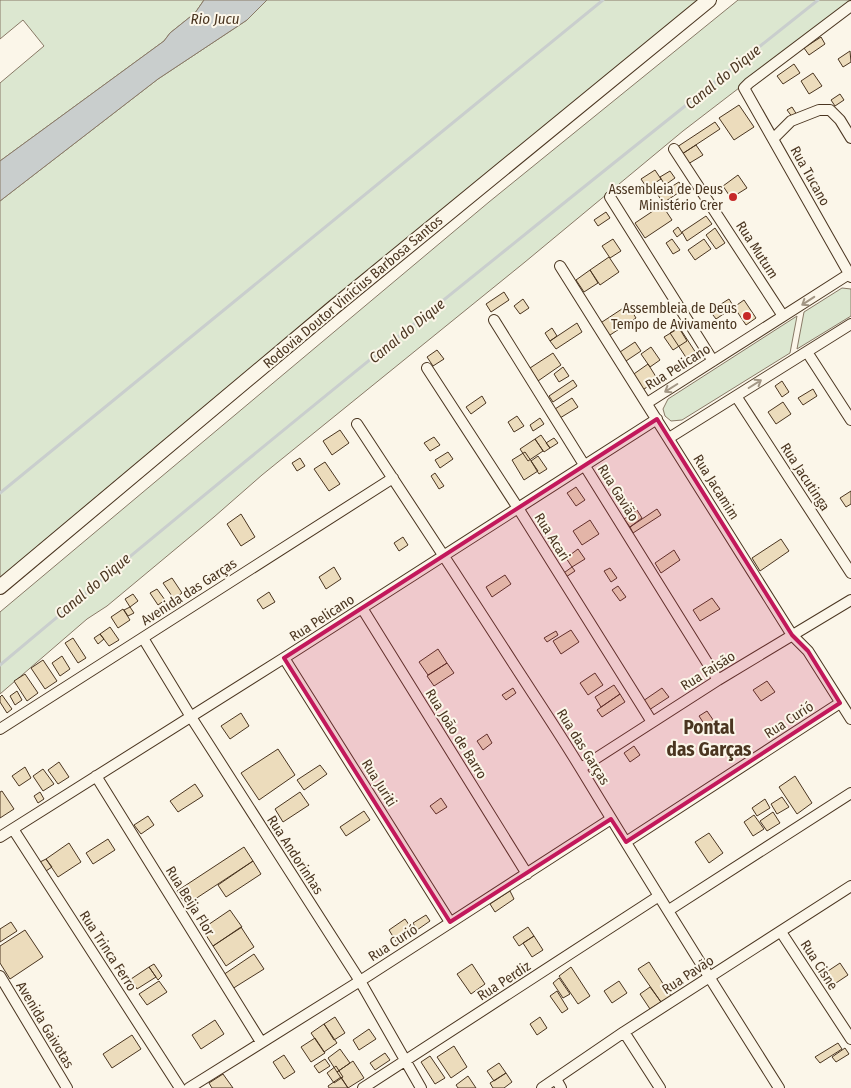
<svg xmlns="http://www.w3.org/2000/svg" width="851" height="1088" font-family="'Fira Sans Condensed',sans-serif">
	<rect width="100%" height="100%" fill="#fbf6e9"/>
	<!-- green -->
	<path fill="#dce7d0" stroke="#887966" d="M0 0H204L195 13 170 33 164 41 0 161V83L44 46 23 20 0 39Z
		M267 0H709L0 588V201L158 79 247 20Z
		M738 0H851V2L683 131 525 262 262 475 214 517 107 606 87 619 0 694V612L489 202Z
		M842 288 851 289V316L797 349 804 312Z
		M797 316 790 353 682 420 671 421 665 416 663 409 668 399Z"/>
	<!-- water -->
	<path fill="#c9cecd" stroke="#887966" d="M204 0H267L247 20 158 79 0 201V161L164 41 170 33 195 13Z"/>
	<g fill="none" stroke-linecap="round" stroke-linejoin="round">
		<!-- stream -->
		<path stroke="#c9cecd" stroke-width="3" d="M0 493 603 0
			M0 665C269 439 543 219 818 0"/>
	</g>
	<!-- building -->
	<path fill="#ecdcbc" stroke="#4a3520" d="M821 37 825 44 809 55 804 48Z
		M850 51 851 62 843 67 838 59Z
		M794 64 800 73 783 84 777 76Z
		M813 73 822 86 809 94 801 81Z
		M840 94 844 100 835 106 831 100Z
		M739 105 754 127 734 140 719 118Z
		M792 107 797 115 793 118 787 110Z
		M715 122 720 129 682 154 677 147Z
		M696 145 703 155 688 164 682 154Z
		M655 170 661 179 647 188 641 179Z
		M670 171 675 178 665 185 660 177Z
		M738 175 747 188 731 198 723 186Z
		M679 182 684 189 663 203 658 195Z
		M662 205 672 220 645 238 635 223Z
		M606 212 610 218 598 226 594 220Z
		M706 216 712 224 687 241 682 232Z
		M678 227 682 233 677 237 673 231Z
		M715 228 725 243 716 249 706 235Z
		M613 239 621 251 610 258 602 246Z
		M672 239 680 250 673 254 666 243Z
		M704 239 711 249 695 260 688 250Z
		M609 257 619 272 600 285 590 270Z
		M590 270 598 283 584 292 576 280Z
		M504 292 509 300 491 312 486 304Z
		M523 299 529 308 520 314 514 306Z
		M729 299 734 307 716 319 710 311Z
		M744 300 756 318 746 325 734 307Z
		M628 305 636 318 607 337 599 324Z
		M577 323 582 332 556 349 550 341Z
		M679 327 698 356 689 362 670 333Z
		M552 328 557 336 550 341 545 333Z
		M679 328 687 341 673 350 664 337Z
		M635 342 641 351 623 363 617 354Z
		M651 347 660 360 650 367 641 354Z
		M437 350 444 359 433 366 427 357Z
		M553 353 561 365 538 381 530 368Z
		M648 364 658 380 641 391 631 376Z
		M563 367 569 376 559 382 554 374Z
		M573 380 577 386 553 402 549 396Z
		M782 381 789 392 782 397 775 386Z
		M813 389 817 396 803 405 798 398Z
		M482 396 486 403 471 414 466 407Z
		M572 398 578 407 560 418 555 409Z
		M783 402 791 414 776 424 768 412Z
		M517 416 524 426 514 432 508 422Z
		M540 418 544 424 533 431 530 425Z
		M340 430 349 443 332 455 323 441Z
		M541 435 550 448 544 452 535 439Z
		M434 437 440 445 430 451 424 443Z
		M554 438 558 443 550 448 546 443Z
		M535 439 543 451 528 461 520 449Z
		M448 452 453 459 440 468 435 460Z
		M525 452 538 471 524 480 512 460Z
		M538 456 547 469 539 474 531 461Z
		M300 458 305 466 297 471 292 463Z
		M325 462 340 484 329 491 314 469Z
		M435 473 444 486 439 489 431 476Z
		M576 487 585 500 576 506 567 493Z
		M851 491V504L846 507 840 498Z
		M657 509 661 515 633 533 630 527Z
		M637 510 642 518 630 527 624 519Z
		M241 514 255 537 241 546 227 524Z
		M590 520 599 534 582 545 573 531Z
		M403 537 408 545 399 551 394 543Z
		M781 539 789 551 760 571 752 558Z
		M578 549 585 559 572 567 566 558Z
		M674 550 680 560 661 573 655 563Z
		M334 567 341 579 326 589 319 577Z
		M572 567 575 571 563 579 561 575Z
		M610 568 617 578 611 582 604 571Z
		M505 575 511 584 492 597 486 587Z
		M172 578 182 593 174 599 163 583Z
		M618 586 626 597 620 601 612 590Z
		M157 589 165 600 158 605 150 593Z
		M269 592 275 602 263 609 257 600Z
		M133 594 138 601 130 607 125 599Z
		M712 598 720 609 700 621 693 610Z
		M130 607 134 613 128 616 124 610Z
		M123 609 130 620 118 628 111 617Z
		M110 627 119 640 109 646 100 634Z
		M571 630 579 642 561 654 553 641Z
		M556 631 558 635 547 642 544 638Z
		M100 634 104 639 98 644 94 638Z
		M73 638 86 658 78 663 65 643Z
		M438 649 447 663 428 675 419 662Z
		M62 656 70 669 60 676 52 663Z
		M43 660 57 681 45 689 31 668Z
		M447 663 454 673 434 686 427 676Z
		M595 673 603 685 588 695 580 683Z
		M25 674 38 693 27 701 14 681Z
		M767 681 775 692 761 701 753 690Z
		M614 685 620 694 601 707 595 697Z
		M513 688 516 693 506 700 502 695Z
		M662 688 669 697 649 710 643 701Z
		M17 691 22 700 15 705 10 696Z
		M620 694 625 702 602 717 597 710Z
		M2 695 12 709 7 713 0 702V697Z
		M707 711 718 727 710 733 699 716Z
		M241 713 249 726 230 739 221 726Z
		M487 734 492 743 483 750 477 741Z
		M634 746 640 755 630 762 624 753Z
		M278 749 295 775 259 800 241 773Z
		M59 762 69 777 58 784 48 770Z
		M320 765 327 774 304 790 297 780Z
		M25 767 31 778 19 786 12 776Z
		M43 769 54 784 43 791 33 776Z
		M795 776 812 803 797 814 779 787Z
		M195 784 203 796 178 812 170 801Z
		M2 791 14 809 0 818V792Z
		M40 792 44 799 38 803 34 796Z
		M300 792 309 805 283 822 275 809Z
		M782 797 789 807 777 814 771 804Z
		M441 798 447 807 436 814 430 806Z
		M765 799 770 808 757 816 752 808Z
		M364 811 370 820 346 836 340 827Z
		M773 812 780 823 767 831 760 821Z
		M754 815 764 829 753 836 744 822Z
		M148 816 154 825 141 834 134 825Z
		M709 833 723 853 709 863 695 842Z
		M108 839 115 850 93 864 86 853Z
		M69 843 81 862 58 877 46 859Z
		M244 847 253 861 186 905 177 891Z
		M46 859 52 867 46 871 40 862Z
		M253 861 261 874 226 897 218 885Z
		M510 891 514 899 495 912 490 904Z
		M230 910 242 927 213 946 202 929Z
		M426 915 430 921 417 930 413 923Z
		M405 919 414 932 397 943 389 930Z
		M11 922 17 931 0 942V929Z
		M241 927 254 947 226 966 213 946Z
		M528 927 534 936 519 946 513 937Z
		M25 930 43 957 10 979 0 963V946Z
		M534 936 543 950 532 957 523 943Z
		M254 954 264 969 232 989 223 975Z
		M649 962 671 996 661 1002 638 969Z
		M840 963 848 975 830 987 822 975Z
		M154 964 162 976 158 980 149 967Z
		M472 964 485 984 471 994 457 974Z
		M149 967 156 977 137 989 131 979Z
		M571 967 590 996 578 1004 559 976Z
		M559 978 570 994 563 998 553 983Z
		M159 981 167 992 147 1005 139 994Z
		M619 981 627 993 612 1003 604 991Z
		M650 987 661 1002 650 1009 640 994Z
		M557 991 568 1009 562 1013 550 996Z
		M335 1017 345 1033 334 1040 324 1024Z
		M540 1017 547 1028 537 1035 530 1024Z
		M215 1020 224 1034 201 1049 192 1035Z
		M324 1024 337 1043 324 1052 311 1033Z
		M369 1029 376 1039 359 1050 353 1040Z
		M132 1035 141 1049 112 1068 103 1054Z
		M315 1038 325 1053 311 1062 301 1047Z
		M838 1043 842 1049 820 1063 815 1057Z
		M454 1046 467 1067 451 1078 437 1057Z
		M845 1048 849 1054 836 1062 832 1057Z
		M340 1049 350 1063 337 1072 328 1058Z
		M385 1053 390 1060 375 1070 370 1063Z
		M284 1055 295 1072 284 1079 273 1062Z
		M430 1056 445 1078 435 1084 421 1062Z
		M325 1059 330 1066 319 1073 314 1066Z
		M353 1061 364 1078 348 1088 337 1072Z
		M499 1063 506 1073 494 1081 487 1071Z
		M336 1066 343 1077 334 1083 327 1073Z
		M506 1073 512 1082 504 1088H493L490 1083Z
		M223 1074 233 1088H212L209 1083Z
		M468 1076 476 1088H458L456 1085Z
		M341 1077 348 1088H329L328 1086Z"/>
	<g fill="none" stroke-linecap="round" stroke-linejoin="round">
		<!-- street casing -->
		<g stroke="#4a3520" stroke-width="12">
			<path id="street" d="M851 6 749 83 744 88 851 277
				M773 139 791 121 819 110H830L840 120 851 138
				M674 149 783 316
				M610 197 713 361
				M560 266 792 635 808 651 851 719
				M494 320 718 680
				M807 352 851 420
				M427 368 518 508 652 722
				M736 396 851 573
				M647 403 849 274
				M357 424C410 504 463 585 515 666 537 700 560 734 581 769 646 876 712 982 779 1088
				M669 438 851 324
				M362 608 527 874
				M143 638 191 717 360 981 421 1088
				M284 658 450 922
				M0 729 393 478
				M581 768 718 680 851 600
				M96 776 261 1042
				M13 829 180 1088
				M0 837 284 658 657 419
				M626 842 840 703
				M669 910 851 793
				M781 932 851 1039
				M0 976 67 1088
				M624 1032 660 1088
				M556 1079 561 1088
				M189 1088 360 981 611 819
				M363 1088 659 896
				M542 1088 624 1032 851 886"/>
		</g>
		<!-- secondary casing -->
		<g stroke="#4a3520" stroke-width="16">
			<path id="secondary" d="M0 587 334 307 709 0"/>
		</g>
		<!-- street -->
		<use href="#street" stroke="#fbf6e9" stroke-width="10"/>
		<!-- secondary -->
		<use href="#secondary" stroke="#fbf6e9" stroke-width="14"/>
	</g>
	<!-- one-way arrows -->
	<defs><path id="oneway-shaft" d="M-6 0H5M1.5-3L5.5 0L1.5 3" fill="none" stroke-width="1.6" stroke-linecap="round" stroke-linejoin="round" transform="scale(1.25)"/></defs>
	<g stroke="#a29684">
		<use href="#oneway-shaft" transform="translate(808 301) rotate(147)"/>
		<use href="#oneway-shaft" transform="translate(755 384) rotate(-32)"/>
		<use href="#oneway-shaft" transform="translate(671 388) rotate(148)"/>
	</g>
	<!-- marked area -->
	<path fill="#c2185b" fill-opacity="0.2" stroke="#c2185b" stroke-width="4" stroke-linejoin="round" d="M657 419 792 635 808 651 840 703 626 842 611 819 450 922 284 658Z"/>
	<!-- markers -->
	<g fill="#c62828" stroke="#fbf6e9" stroke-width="2">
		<circle cx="733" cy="197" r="5"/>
		<circle cx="747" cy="316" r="5"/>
	</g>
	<g text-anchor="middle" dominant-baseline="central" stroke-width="4" stroke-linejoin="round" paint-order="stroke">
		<!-- street labels -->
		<g font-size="14" fill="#4a3520" stroke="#fbf6e9">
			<text transform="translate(810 176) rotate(61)">Rua Tucano</text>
			<text transform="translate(757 250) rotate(57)">Rua Mutum</text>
			<text transform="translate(353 292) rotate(-40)">Rodovia Doutor Vinícius Barbosa Santos</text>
			<text transform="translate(678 367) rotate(-32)">Rua Pelicano</text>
			<text transform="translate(805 477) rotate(57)">Rua Jacutinga</text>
			<text transform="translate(716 487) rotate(58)">Rua Jacamim</text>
			<text transform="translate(618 493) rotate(58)">Rua Gavião</text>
			<text transform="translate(552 537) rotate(58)">Rua Acari</text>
			<text transform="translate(189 592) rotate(-33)">Avenida das Garças</text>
			<text transform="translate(322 618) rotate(-33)">Rua Pelicano</text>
			<text transform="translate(708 671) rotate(-32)">Rua Faisão</text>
			<text transform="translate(789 720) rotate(-33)">Rua Curió</text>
			<text transform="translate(456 734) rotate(58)">Rua João de Barro</text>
			<text transform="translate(583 747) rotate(58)">Rua das Garças</text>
			<text transform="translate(379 783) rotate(58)">Rua Juriti</text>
			<text transform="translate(295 855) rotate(57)">Rua Andorinhas</text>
			<text transform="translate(190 901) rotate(58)">Rua Beija Flor</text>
			<text transform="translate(393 943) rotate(-33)">Rua Curió</text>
			<text transform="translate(108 951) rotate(57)">Rua Trinca Ferro</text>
			<text transform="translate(819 965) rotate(57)">Rua Cisne</text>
			<text transform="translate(688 975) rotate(-33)">Rua Pavão</text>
			<text transform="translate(504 981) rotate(-33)">Rua Perdiz</text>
			<text transform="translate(45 1025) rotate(59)">Avenida Gaivotas</text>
		</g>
		<!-- poi labels -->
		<g font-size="14" fill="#4a3520" stroke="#fbf6e9" text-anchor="end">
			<text x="723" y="189">Assembleia de Deus<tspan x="723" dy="16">Ministério Crer</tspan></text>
			<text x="737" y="308">Assembleia de Deus<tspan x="737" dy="16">Tempo de Avivamento</tspan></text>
		</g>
		<!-- water labels -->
		<g font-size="15" font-style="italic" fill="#4a3520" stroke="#fbf6e9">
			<text x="215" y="19">Rio Jucu</text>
			<text transform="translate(723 77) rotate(-39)">Canal do Dique</text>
			<text transform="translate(407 331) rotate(-39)">Canal do Dique</text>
			<text transform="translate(93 586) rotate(-40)">Canal do Dique</text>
		</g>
		<!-- district labels -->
		<g font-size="19" font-weight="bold" fill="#4a3520" stroke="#fbf6e9">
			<text x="709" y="727">Pontal<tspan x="709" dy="22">das Garças</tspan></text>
		</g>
	</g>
</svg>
